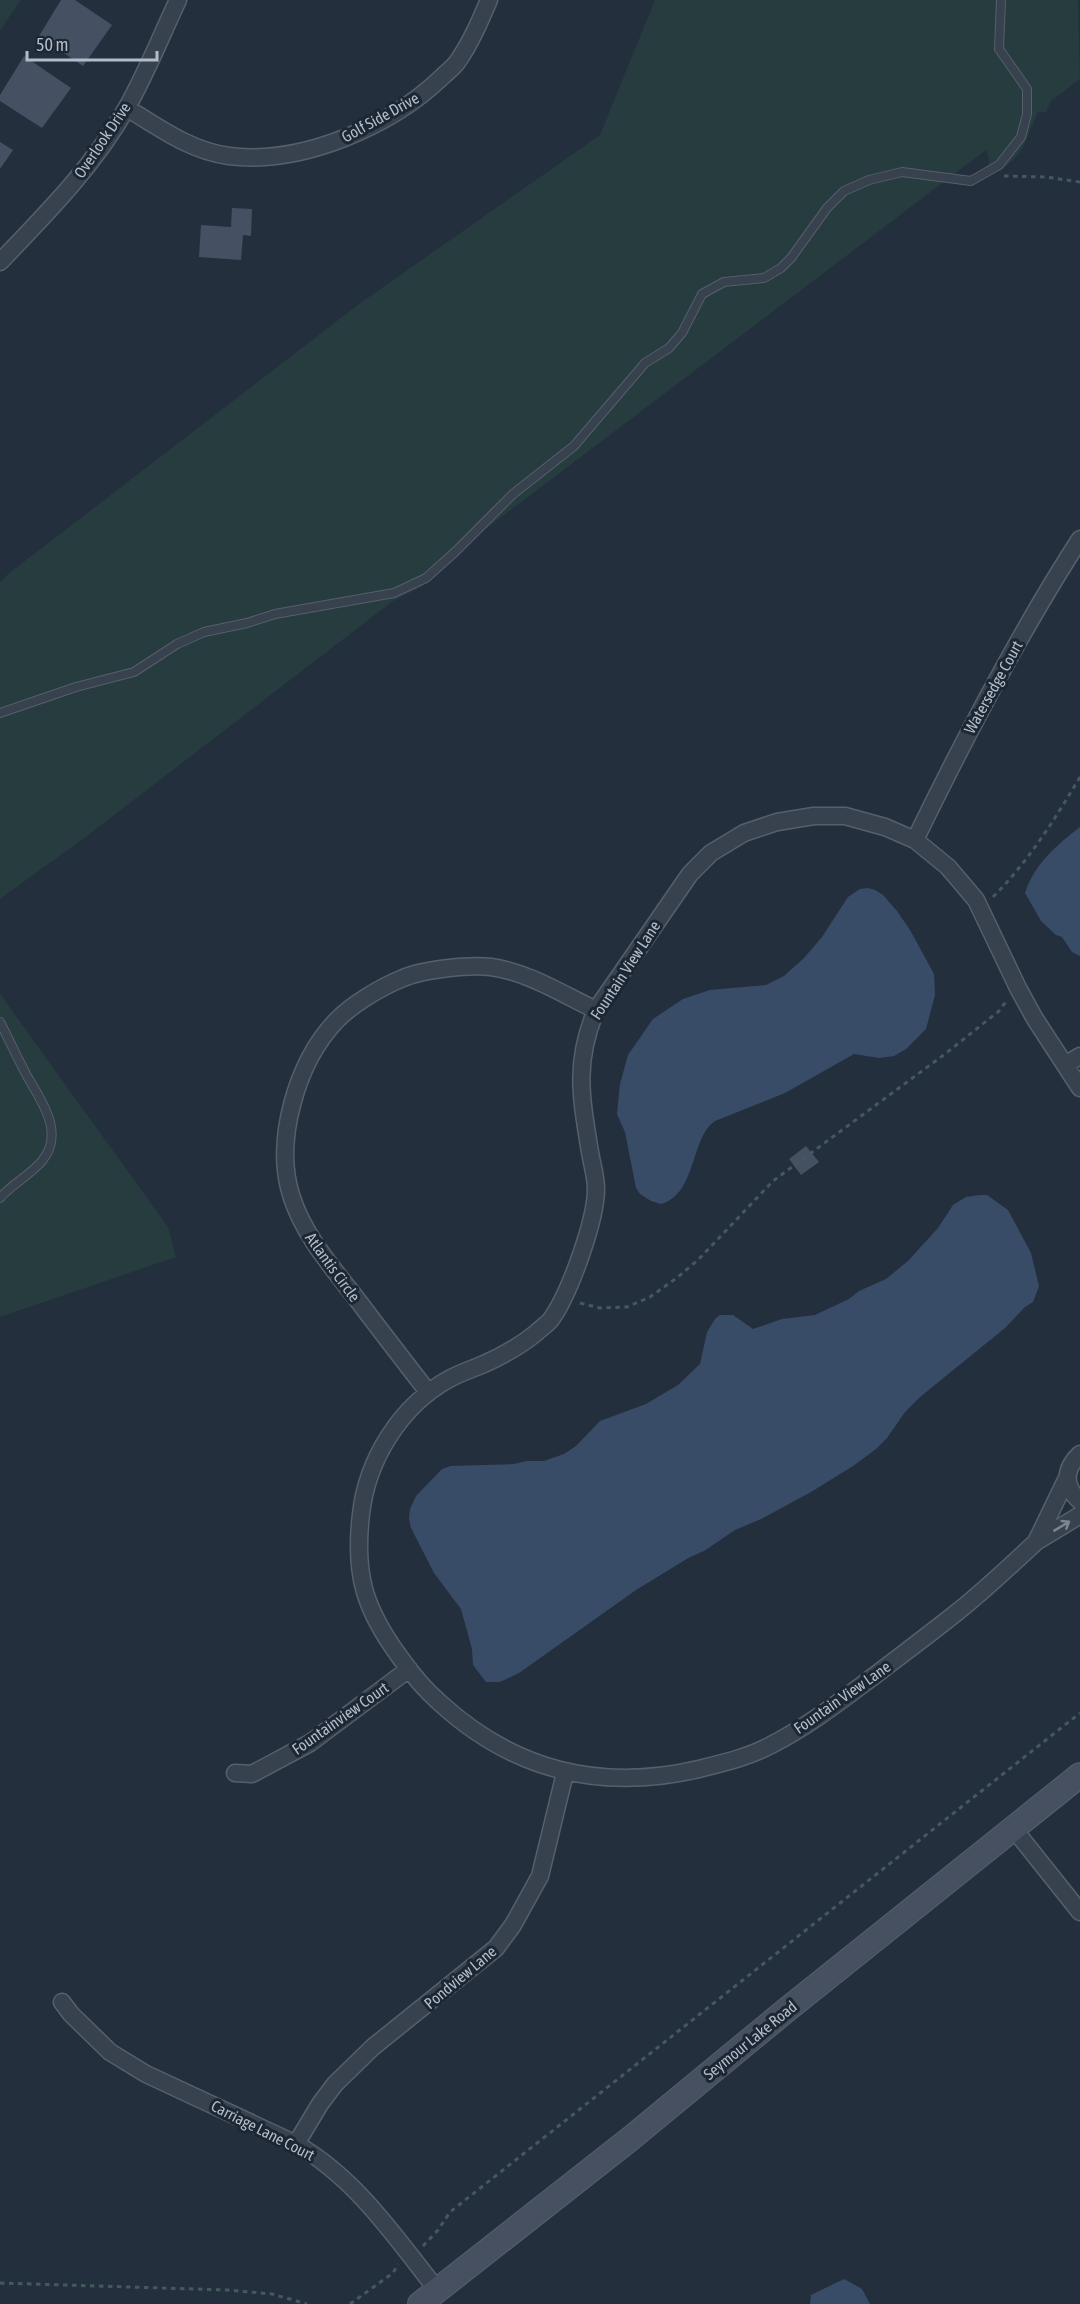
<svg xmlns="http://www.w3.org/2000/svg" width="1080" height="2304" font-family="'Asap Condensed',sans-serif">
	<rect width="100%" height="100%" fill="#242f3e"/>
	<!-- green -->
	<path fill="#263c3f" d="M0 0H21L0 30Z
		M655 0H1078L1080 79 1051 101 1046 112H1038C1025 139 1027 152 1000 171L988 168 989 159 986 150 454 553 456 558 421 587 393 601 83 839 0 899V582L8 574 359 304 600 135Z
		M0 994 168 1227 176 1257 0 1317Z"/>
	<!-- water -->
	<path fill="#394c67" d="M1080 827V956L1072 952 1062 937 1056 935 1041 921 1025 893C1035 863 1056 846 1080 827Z
		M868 888 875 890 883 895 897 911 910 930 934 974 935 995 926 1029 906 1049 894 1056 879 1058 854 1054 785 1093 715 1121C690 1138 697 1194 661 1204L651 1201 640 1194 636 1188 625 1132 617 1114 620 1084 628 1055 653 1019 683 999 710 990 766 985 784 976 804 958 822 937 848 897 860 889Z
		M980 1195H987L1008 1210 1031 1253 1039 1286 1033 1302 1025 1307 1005 1328 920 1397 905 1412 887 1438 876 1449 853 1466 811 1492 761 1519 735 1530 704 1551 690 1557 636 1590 519 1673 500 1682H486L473 1665 472 1649 461 1609 434 1573 411 1528 409 1518 410 1509 416 1496 442 1469 451 1466 514 1464 527 1461H544L564 1454 576 1446 600 1421 646 1404 678 1385 700 1364 707 1332 715 1319 720 1315H733L753 1329 782 1319 815 1315 849 1299 859 1291 886 1279 908 1261 938 1228 953 1205 966 1197Z
		M844 2279 862 2289 870 2304H810L811 2295Z"/>
	<!-- building -->
	<path fill="#455162" d="M61 0H75L112 25 83 66 39 36Z
		M24 56 71 88 42 128 0 101V95Z
		M0 142 13 150 0 169Z
		M232 208 252 209 251 236 243 235 241 260 199 257 201 225 231 227Z
		M806 1146 819 1162 801 1175 789 1159Z"/>
	<g fill="none" stroke-linecap="round" stroke-linejoin="round">
		<!-- lane casing -->
		<g stroke="#565f6c" stroke-width="10">
			<path id="lane" d="M0 713 76 687 134 672 177 644 204 632 247 623 275 614 394 593 426 578 455 552 513 494 574 446 645 363 669 348 682 333 702 294 724 282 764 278 781 268 791 258 827 208 844 191 869 180 902 172 971 181 999 165 1021 137 1027 114V89L999 49 1001 0
				M0 1022C9 1040 18 1059 27 1076 42 1102 65 1133 42 1161 29 1176 12 1184 0 1198"/>
		</g>
		<!-- street casing -->
		<g stroke="#565f6c" stroke-width="19">
			<path id="street" d="M127 108C159 128 191 151 229 156 301 165 390 127 442 77 447 72 454 67 458 61 471 42 480 21 489 0
				M0 262C46 214 93 167 126 109 146 74 161 36 178 0
				M915 840C965 737 1018 635 1080 539
				M1065 1065 1080 1056
				M428 1392C404 1361 380 1330 356 1298 331 1266 303 1234 291 1195 274 1140 297 1062 336 1021 351 1005 381 987 401 979 420 970 469 964 491 967 528 972 562 994 596 1010
				M1080 1454C1064 1469 1063 1486 1080 1501
				M1066 1480 1036 1542 1080 1515
				M1036 1542C1010 1566 984 1591 956 1613 931 1633 904 1653 878 1673 843 1699 809 1726 771 1745 749 1757 723 1763 699 1769 600 1792 514 1771 439 1702 423 1688 411 1673 399 1656 364 1608 354 1574 361 1514 367 1460 400 1406 449 1379 460 1373 472 1369 484 1364 502 1356 520 1346 536 1333 541 1328 548 1324 552 1318 570 1292 596 1220 596 1189 596 1177 592 1164 590 1152 581 1097 574 1063 596 1010L690 874 711 853 744 833 777 822 814 816H845L885 827 915 840 948 867 976 900 1018 988 1035 1019 1080 1088
				M235 1773 252 1774 310 1743 409 1669
				M1013 1828 1080 1912
				M62 2002 71 2014 110 2052 146 2074 296 2144C356 2178 396 2238 438 2291
				M296 2144 320 2104 335 2084 373 2047 496 1948 513 1925 540 1876 565 1773"/>
		</g>
		<!-- secondary casing -->
		<g stroke="#565f6c" stroke-width="26">
			<path id="secondary" d="M420 2304 630 2139 784 2012 1080 1775"/>
		</g>
		<!-- path -->
		<path stroke="#44595c" stroke-width="3" stroke-dasharray="4.5 4.5" stroke-linecap="butt" d="M1004 176 1046 177 1080 182
			M993 897C1028 862 1055 819 1080 777
			M580 1303 600 1308 627 1307 650 1297 678 1277 699 1259 773 1181 945 1054 999 1011 1007 1000
			M423 2246 438 2230 450 2212 1080 1713
			M0 2283 227 2290 272 2294 307 2304
			M350 2304 393 2273 398 2264"/>
		<!-- lane -->
		<use href="#lane" stroke="#38414e" stroke-width="8"/>
		<!-- street -->
		<use href="#street" stroke="#38414e" stroke-width="16"/>
		<!-- secondary -->
		<use href="#secondary" stroke="#465061" stroke-width="24"/>
	</g>
	<!-- one-way arrows -->
	<defs><path id="oneway-shaft" d="M-6 0H5M1.5-3L5.5 0L1.5 3" fill="none" stroke-width="1.6" stroke-linecap="round" stroke-linejoin="round" transform="scale(1.5)"/></defs>
	<use stroke="#7c8592" href="#oneway-shaft" transform="translate(1062 1526) rotate(-31)"/>
	<g text-anchor="middle" dominant-baseline="central" stroke-width="6" stroke-linejoin="round" paint-order="stroke">
		<!-- street labels -->
		<g font-size="16" fill="#b4bcc9" stroke="#1d2633">
			<text transform="translate(380 117) rotate(-29)">Golf Side Drive</text>
			<text transform="translate(102 140) rotate(-56)">Overlook Drive</text>
			<text transform="translate(993 687) rotate(-61)">Watersedge Court</text>
			<text transform="translate(625 970) rotate(-57)">Fountain View Lane</text>
			<text transform="translate(333 1267) rotate(54)">Atlantis Circle</text>
			<text transform="translate(842 1697) rotate(-35)">Fountain View Lane</text>
			<text transform="translate(340 1718) rotate(-35)">Fountainview Court</text>
			<text transform="translate(460 1977) rotate(-40)">Pondview Lane</text>
			<text transform="translate(750 2040) rotate(-39)">Seymour Lake Road</text>
			<text transform="translate(263 2130) rotate(27)">Carriage Lane Court</text>
		</g>
	</g>
	<!-- scale -->
	<path d="M27 51v9h130v-9" fill="none" stroke="#b4bcc9" stroke-width="3"/>
	<text x="36" y="51" font-size="18" fill="#b4bcc9" stroke="#1d2633" stroke-width="4.5" paint-order="stroke">50 m</text>
</svg>
